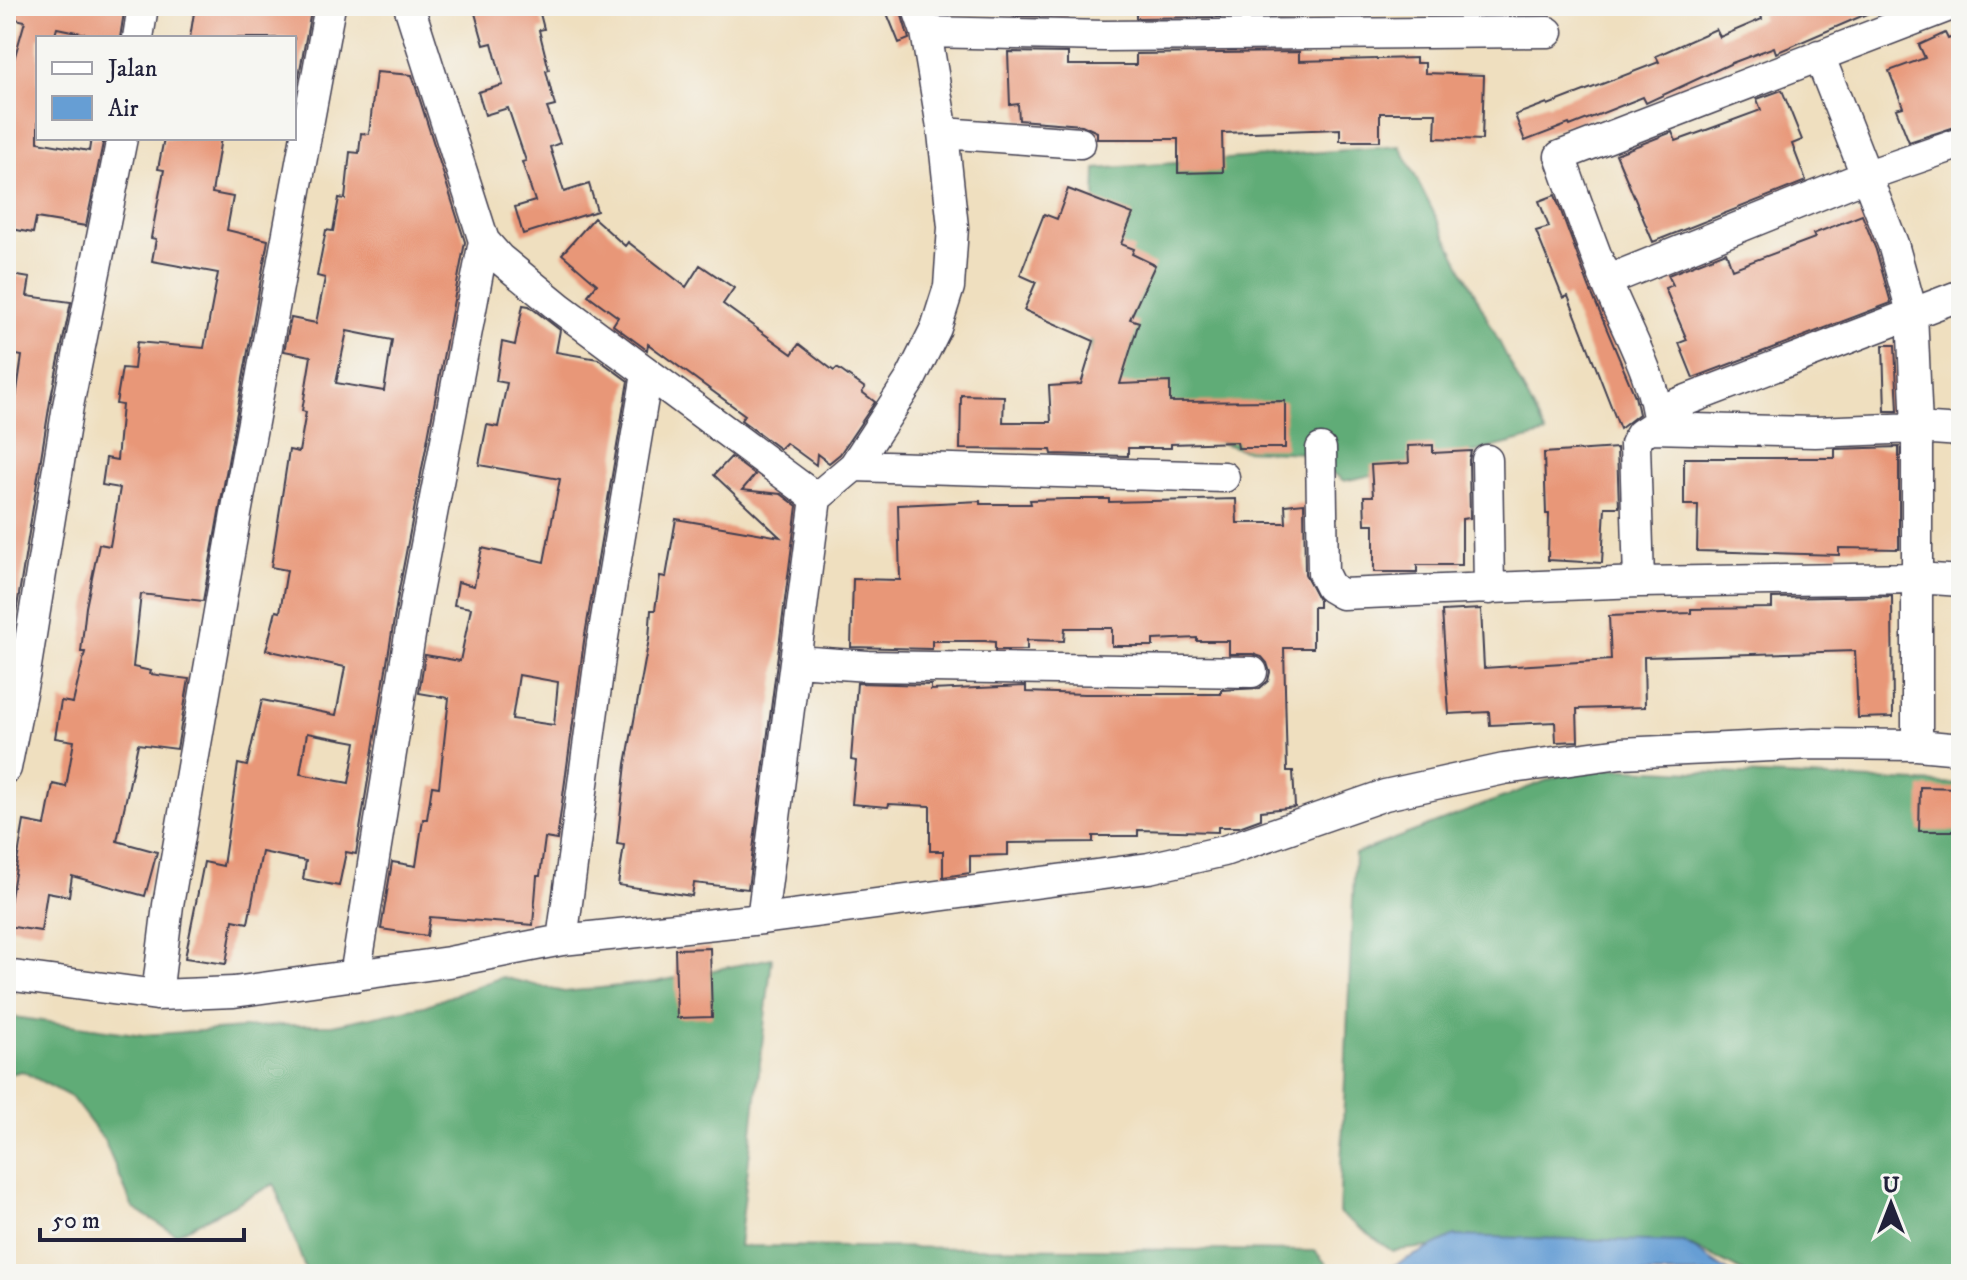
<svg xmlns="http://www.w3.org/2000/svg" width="1967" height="1280" font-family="'IM FELL DW Pica',serif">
	<rect width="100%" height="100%" fill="#f6f6f2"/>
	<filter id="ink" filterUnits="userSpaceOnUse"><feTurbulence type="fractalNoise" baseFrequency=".0125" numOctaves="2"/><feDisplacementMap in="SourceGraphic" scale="16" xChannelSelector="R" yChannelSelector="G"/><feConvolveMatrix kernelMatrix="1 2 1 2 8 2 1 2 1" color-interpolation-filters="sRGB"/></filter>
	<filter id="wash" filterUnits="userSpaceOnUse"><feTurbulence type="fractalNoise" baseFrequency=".006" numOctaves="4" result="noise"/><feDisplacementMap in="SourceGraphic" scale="32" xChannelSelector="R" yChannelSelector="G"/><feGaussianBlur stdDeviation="1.8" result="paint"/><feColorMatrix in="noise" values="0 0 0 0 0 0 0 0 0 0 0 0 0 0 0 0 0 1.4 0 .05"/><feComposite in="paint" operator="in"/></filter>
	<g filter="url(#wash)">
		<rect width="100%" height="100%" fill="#efdfbf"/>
		<!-- forest -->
		<path fill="#60ac77" stroke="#416759" stroke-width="2" d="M1400 146 1546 434 1455 457 1344 481 1305 453 1243 450 1089 400 1096 169Z
			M1582 767 1961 784V1274H1747L1684 1242 1480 1241 1392 1251 1339 1213 1355 854Z
			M772 958 739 1246 1315 1251 1335 1274H307L274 1184 176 1234 133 1208 104 1140 71 1097 22 1071 6 1075V1016L143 1035 284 1025H332L424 1006 502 977 564 992 656 982Z"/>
		<!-- water -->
		<path fill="#669ed4" stroke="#446088" stroke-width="2" d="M1454 1236 1684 1242 1732 1274H1376Z"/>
		<g id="blocks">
			<!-- building -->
			<path fill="#e89778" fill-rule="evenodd" d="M6 6H125L120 38H105L57 28 54 38H38V142L89 151 91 138H104L86 226 36 218 33 233 6 228V62L13 63 25 21 6 17Z
				M195 6H312L294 102V38H190Z
				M473 6H538L544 29 539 30 549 70 546 71 555 106 547 108 560 143 550 147 564 192 589 184 597 211 523 234 515 207 535 201 522 162 526 161 508 108 485 115 478 92 503 85 492 43 484 45Z
				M884 6H899L909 39 899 43Z
				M1013 6H1067V17L1013 16Z
				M1136 6H1299V16L1136 18Z
				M1784 6H1885L1776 53 1774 47 1732 63 1646 103 1643 97 1570 126 1569 124 1525 141 1515 115 1547 103 1548 105 1659 62 1656 56 1716 29 1720 37 1762 19 1761 15Z
				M1945 33 1948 39 1961 34V125L1909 142 1896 109 1903 107 1889 71 1925 58 1919 45Z
				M1008 52 1068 53V65H1136V54L1299 52V61L1416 58V63H1425V73L1484 75 1482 140 1435 138 1436 113H1380V141H1340V129L1222 133 1223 172 1178 173V139H1097V132L1082 125 1019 120 1018 104 1010 105Z
				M376 72 412 75 465 242 398 595 356 854 346 852 339 886 303 879 306 861 262 852 248 923 233 920 226 964 185 958 204 862 223 866 238 764 247 766 262 700 336 715 345 667 266 650 276 611 280 612 287 570 271 567 289 450 299 452 306 412 302 411 311 356 284 351 291 318 316 323 325 278 317 276 326 230 333 231 339 198 345 199 350 152 359 153 361 133 369 134ZM347 331 392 340 384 391 336 383ZM307 733 356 742 349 783 300 774Z
				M1782 90 1802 140 1792 144 1806 181 1653 242 1616 154 1672 132 1676 141 1701 132 1761 110 1757 99Z
				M164 138H221L212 193 233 197 227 230 268 240 203 601 141 594 133 667 151 671 150 674 189 679 177 749 138 744 117 841 157 852 145 896 72 876 69 896 47 892 41 931 6 926 24 821 45 825 53 784 66 787 74 741 55 738 61 701 73 703 85 652H81L86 607 99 544 110 546 120 488 102 485 106 458 117 460 122 405 116 404 122 368 134 369 137 342 204 348 218 273 152 261 156 239 151 238 164 170 158 169Z
				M1068 189 1133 214 1121 244 1134 249 1132 254 1155 265 1130 319 1139 322 1120 384 1170 382V402L1285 401V448H1238L1237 442 1171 444V448H1128V456L1052 454 1051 450 960 449 961 395 1004 396 1003 422H1051L1049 386 1081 384 1094 341 1024 310 1036 282 1020 275 1044 214 1057 219Z
				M1555 195 1589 287 1635 396 1639 414 1620 429 1568 296 1563 298 1536 231 1549 227 1539 201Z
				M1862 215 1876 250 1891 303 1693 378 1679 343 1687 340 1665 288 1673 285 1668 275 1726 252 1732 269 1815 238 1813 234Z
				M594 218 625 246 628 242 686 287 700 265 734 288 723 304 792 354 799 344 834 371 837 368 865 388 862 392 875 402 840 454 829 463 817 454 816 465 786 443 780 449 741 420 745 415 648 344 647 350 613 325 618 317 588 295 597 284 562 254Z
				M6 274 30 278 27 296 71 302 50 402 6 675V467L22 356 6 353Z
				M523 305 529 306 560 330 556 352 598 359 628 381 584 641 557 840 545 838 540 876H537L533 925 430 917 427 936 381 929 392 862 416 866 423 819H427L432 786 439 787 449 698 419 693 425 655 460 661 471 608 454 605 458 582 474 586 482 548 544 562 560 479 479 465 487 425 498 427 507 383 496 381 502 342 515 345ZM519 675 558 682 554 725 512 719Z
				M1883 345H1895L1898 411H1885Z
				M1433 445V453L1471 451 1469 460 1470 518 1462 519V565H1417V572H1374V524H1365L1364 496H1373L1371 465 1409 463 1408 446Z
				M1899 447V549L1839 548V555L1697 551 1698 505H1684V458H1835V449Z
				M1617 448 1619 507H1605L1602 563 1548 560 1549 514H1546L1544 453Z
				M731 457 755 475 742 490 781 494 797 506 748 889 694 883 692 896 618 885 624 845 617 844 626 764 649 639 651 610H655L660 576 666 577 676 519 780 537 714 475Z
				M1068 499H1109V502L1236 499 1237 523H1286L1285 505 1304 503 1305 574 1319 600V607H1313V648H1284L1287 771H1293L1295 807 1261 811V819L1239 827H1218V832L1138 830V836H1093V842L1008 843V855L970 856V873L943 877V851H930V806L889 804 888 807 852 804 856 761 851 760 857 683 931 685V690L1026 686V692L1085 694H1221V690L1260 688 1268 681 1270 672 1267 663 1262 657 1253 654H1229V641H1197V638L1153 640V646H1112V628H1065L1064 641 1027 640V650H995V642L985 641H932V649L851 647 853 579 900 580 898 505 980 501V504H1031L1030 500Z
				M1892 596 1893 717 1858 718 1855 651 1644 657 1645 707 1577 709 1578 741 1556 742 1555 722 1490 725 1489 712 1449 714 1442 611 1481 609 1484 668 1611 660 1609 616 1691 613V609L1772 608V598Z
				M1920 787 1961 788V831H1919Z
				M710 948 712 1017 677 1018 675 949Z"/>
		</g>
	</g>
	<g filter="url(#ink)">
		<use href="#blocks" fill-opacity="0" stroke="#413e4f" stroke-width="2"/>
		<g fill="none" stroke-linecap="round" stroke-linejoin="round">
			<!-- minor casing -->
			<g stroke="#413e4f" stroke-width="33">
				<path id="minor" d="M409 6 484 241 499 258 560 308 816 498
					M926 32 1104 36 1548 32
					M138 38 143 6
					M1819 55 1893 244 1912 312 1917 428V745
					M943 133 1080 143
					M1606 281 1868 175 1961 143
					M1658 411 1961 295
					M1659 427C1656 380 1625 327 1607 283 1590 241 1575 198 1560 156L1949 6
					M1321 449 1323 573 1330 587 1342 594 1639 582 1918 578 1961 581
					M1487 460 1489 589
					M854 466 1224 477
					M1639 582 1635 444 1641 434 1650 428 1815 432 1917 428 1961 431
					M796 661 868 666 1252 672
					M6 768 25 672 68 406 122 138
					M762 919 816 498 854 466 910 380 936 328 949 287 953 227 943 133 926 32 917 6
					M562 940 602 643 647 374
					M6 975 157 995 234 992 449 962 562 940 762 919 1149 868 1224 851 1385 795 1504 769 1621 753 1813 744 1917 745 1961 749
					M355 976 416 598 484 241
					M157 995 168 905 236 514 330 6"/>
			</g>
			<!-- minor -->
			<use href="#minor" stroke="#fff" stroke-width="30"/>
		</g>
	</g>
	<!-- margin -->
	<rect width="1967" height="1280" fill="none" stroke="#f6f6f2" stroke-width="32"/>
	<!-- legend -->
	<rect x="36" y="36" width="260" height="104" fill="#f6f6f2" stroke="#a1a1a9" stroke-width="2"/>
	<rect x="52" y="62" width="40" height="12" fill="#ffffff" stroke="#a1a1a9" stroke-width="2"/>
	<text x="108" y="76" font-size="24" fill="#22223b">Jalan</text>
	<rect x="52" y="96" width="40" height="24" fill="#669ed4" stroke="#a1a1a9" stroke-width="2"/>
	<text x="108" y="116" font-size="24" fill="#22223b">Air</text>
	<!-- north arrow -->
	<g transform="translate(1891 1204)" stroke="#f6f6f2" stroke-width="6" paint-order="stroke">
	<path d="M0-6L14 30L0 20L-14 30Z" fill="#22223b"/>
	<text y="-12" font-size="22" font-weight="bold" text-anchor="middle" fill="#22223b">U</text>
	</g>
	<!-- scale -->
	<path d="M40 1228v12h204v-12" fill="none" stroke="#22223b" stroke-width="4"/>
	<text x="52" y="1228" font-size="24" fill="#22223b" stroke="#f6f6f2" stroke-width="6" paint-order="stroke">50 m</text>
</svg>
